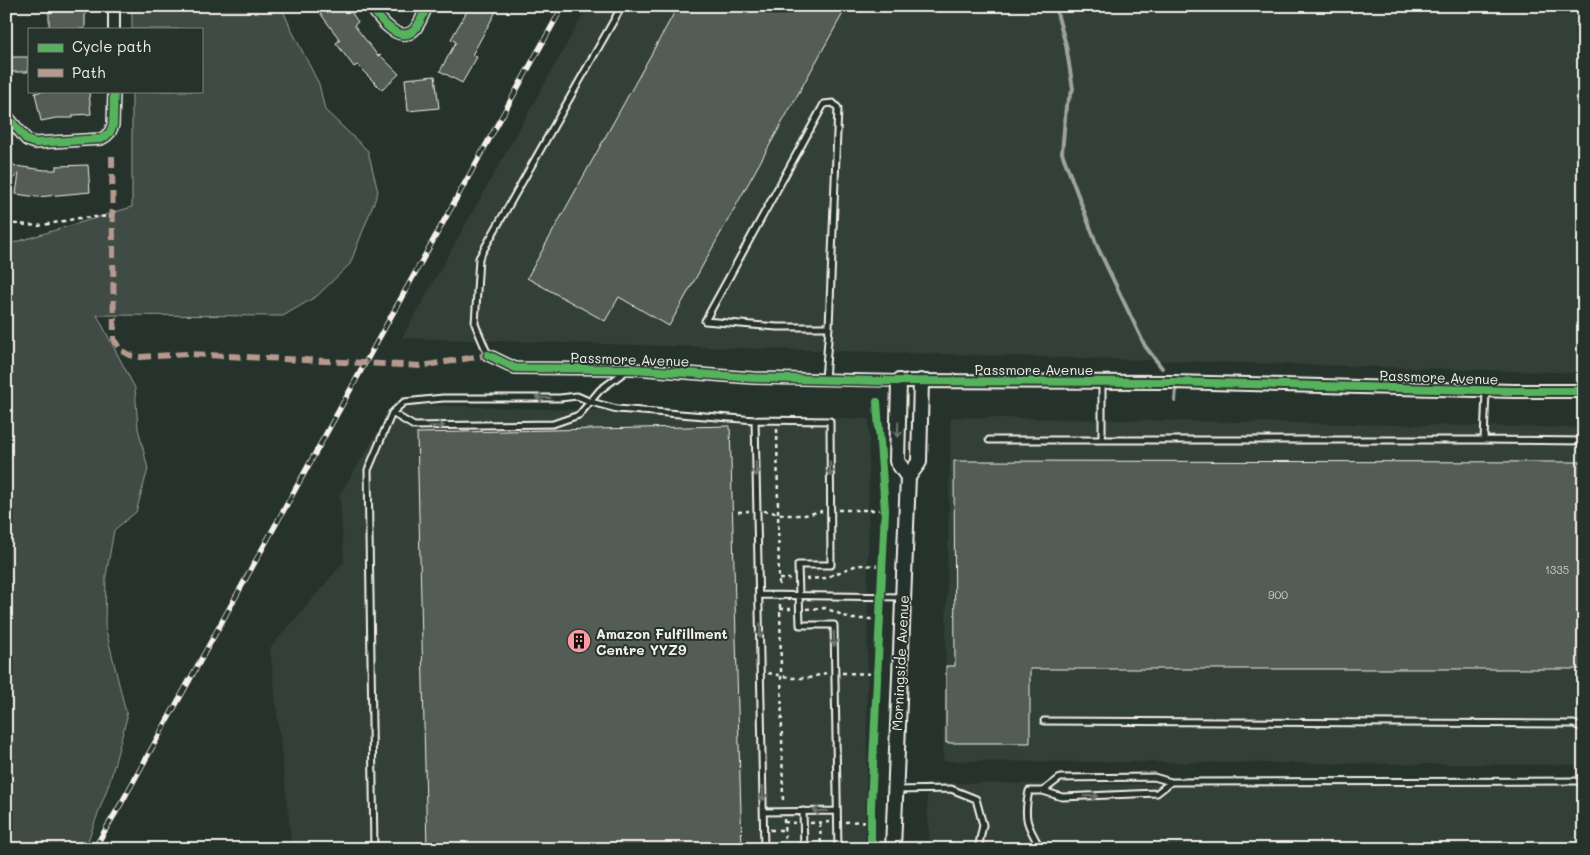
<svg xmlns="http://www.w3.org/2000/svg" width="1590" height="855" font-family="Mali,sans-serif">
	<rect width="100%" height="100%" fill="#26332d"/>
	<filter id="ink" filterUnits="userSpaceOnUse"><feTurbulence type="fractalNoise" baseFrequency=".02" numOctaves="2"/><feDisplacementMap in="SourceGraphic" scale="10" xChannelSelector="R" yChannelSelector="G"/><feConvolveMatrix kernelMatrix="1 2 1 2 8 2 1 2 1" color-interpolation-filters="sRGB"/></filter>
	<g filter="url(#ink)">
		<!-- built -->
		<path fill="#333f39" d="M588 6H1584V373L402 338Z
			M395 404 869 419 866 849H292L270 648 344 562 340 494Z
			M951 417 1584 428V765L943 761Z
			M926 783 1584 786V849H930Z"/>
		<!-- green -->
		<path fill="#414b45" stroke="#9a9e96" d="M132 6H281L292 31 319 84 325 110 368 151 378 192 350 264 317 296 283 316 97 315 135 388 138 428 148 469 136 512 114 530 106 576 105 626 127 717 110 781 85 849H6V245L132 207V91H201V29H132Z"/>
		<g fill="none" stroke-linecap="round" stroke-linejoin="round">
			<!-- stream -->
			<path stroke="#9fa39b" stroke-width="4" d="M1055 6 1066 45 1073 89 1066 106 1062 153 1098 248 1145 346 1162 368
				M1175 401 1176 388"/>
		</g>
		<!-- building -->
		<path fill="#525c55" stroke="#f4f1e8" d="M49 6H85V29H49Z
			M317 6H347L358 22 354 25 378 56 380 55 399 74 382 90 357 65 354 67 336 43 340 40 320 13 321 12Z
			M470 6H499L472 55 477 57 462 83 440 71 456 42 451 39Z
			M678 6H847L669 326 619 297 605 321 527 278Z
			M6 57H28V72H6Z
			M435 76 439 108 408 111 405 79Z
			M43 91H89L91 114 73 115V118H56L41 121 35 93Z
			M6 156 15 166 45 170H56V166L88 165 90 192 37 197 16 194 19 173 6 185Z
			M730 426 742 849H427L417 433Z
			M954 461 1584 462V669H1030V743H946V666H955Z"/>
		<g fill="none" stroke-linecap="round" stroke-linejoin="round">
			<!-- service casing -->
			<g stroke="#f4f1e8" stroke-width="9">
				<path id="service" d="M488 355 475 324 479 258 622 6
					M825 379 829 327 838 108 833 103 824 104 705 321 777 327H829
					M1486 391 1484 440 1584 441
					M392 413 414 426 553 424 579 415 600 390 626 371
					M755 420 764 849
					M989 440H1484
					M1102 440V383
					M759 595 903 597
					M1044 721 1574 724 1584 729
					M1171 782 1584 781
					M895 790 951 789 976 799 983 825 978 849
					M803 811 804 849
					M763 812 837 811
					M374 849 368 470 392 413 404 402 443 398H560L577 396 591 402 617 409 755 420 830 421 831 565H798L800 625H834L838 849
					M1041 849C1027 825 1023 819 1029 791H1043L1062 797 1157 793 1171 782 1154 777 1060 778 1043 791"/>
			</g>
			<!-- minor casing -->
			<g stroke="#f4f1e8" stroke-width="14">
				<path id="minor" d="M371 6C379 19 401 47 416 28 421 21 424 13 427 6
					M114 29V6
					M6 115 27 140 35 143 101 139 106 136 110 132 113 125 114 91
					M488 355 515 368 634 369 753 378 899 381"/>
			</g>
			<!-- tertiary casing -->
			<g stroke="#f4f1e8" stroke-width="16">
				<path id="tertiary" d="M899 381 1172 382 1514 391H1584"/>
			</g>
			<!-- secondary casing -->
			<g stroke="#f4f1e8" stroke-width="18">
				<path id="secondary" d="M899 381 897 461 908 477
					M893 849 908 477 919 462 921 381"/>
			</g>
			<!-- path -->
			<path stroke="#f4f1e8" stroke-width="2.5" stroke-dasharray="4 4" stroke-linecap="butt" d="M6 223 38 226 79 218 113 216
				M777 429 779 588
				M838 510H885
				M764 511 788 515H805L822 511
				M738 512 749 511
				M779 579H790
				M806 579 825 578 857 565 883 566
				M780 604 783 803
				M780 609H791
				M806 609 825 608 852 619H880
				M768 673 793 678H809L826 673
				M842 673 878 674
				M784 819 785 849
				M784 822 795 823
				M845 822 871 821
				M810 823 830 822
				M820 823 821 849
				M770 830H784"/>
			<!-- service -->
			<use href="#service" stroke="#26332d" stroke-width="5"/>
			<!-- minor -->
			<use href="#minor" stroke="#26332d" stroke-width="10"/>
			<!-- tertiary -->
			<use href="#tertiary" stroke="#26332d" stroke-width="12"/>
			<!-- secondary -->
			<use href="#secondary" stroke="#26332d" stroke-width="14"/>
			<!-- rail casing -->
			<g stroke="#f4f1e8" stroke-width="5.5">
				<path id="rail" d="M94 849 122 802 563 6"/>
			</g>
			<!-- rail -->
			<use href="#rail" stroke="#26332d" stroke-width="4" stroke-dasharray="11" stroke-linecap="butt"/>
			<!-- quiet -->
			<path stroke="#b69a8f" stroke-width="6" stroke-dasharray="12 6" stroke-linecap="butt" d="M112 156 114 339 120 350 129 355 141 357 188 354 421 366 488 355"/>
			<!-- cycleway casing -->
			<g stroke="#26332d" stroke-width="11">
				<path id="cycleway" d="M371 6C379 19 401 47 416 28 421 21 424 13 427 6
					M6 115 27 140 35 143 101 139 106 136 110 132 113 125 114 91
					M488 355 515 368 634 369 753 378 878 381 1172 382 1514 391H1584
					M871 849V806L885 510 877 402"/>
			</g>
			<!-- cycleway -->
			<use href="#cycleway" stroke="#56b35d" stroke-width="8"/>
		</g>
		<!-- one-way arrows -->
		<defs><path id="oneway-shaft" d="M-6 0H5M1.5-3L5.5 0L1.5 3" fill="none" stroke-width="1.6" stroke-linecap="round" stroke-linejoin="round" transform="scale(1.25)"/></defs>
		<g stroke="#6e766e">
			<use href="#oneway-shaft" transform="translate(543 398) rotate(-180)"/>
			<use href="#oneway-shaft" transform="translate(437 426) rotate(-1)"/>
			<use href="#oneway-shaft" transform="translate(898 430) rotate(92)"/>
			<use href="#oneway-shaft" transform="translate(756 469) rotate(89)"/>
			<use href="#oneway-shaft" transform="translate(830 469) rotate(90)"/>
			<use href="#oneway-shaft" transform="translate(760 631) rotate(89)"/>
			<use href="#oneway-shaft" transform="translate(834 639) rotate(89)"/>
			<use href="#oneway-shaft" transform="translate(763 793) rotate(89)"/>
			<use href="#oneway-shaft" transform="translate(1091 796) rotate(-2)"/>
			<use href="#oneway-shaft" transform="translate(820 811) rotate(-180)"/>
		</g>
	</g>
	<!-- icons -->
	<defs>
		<g id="building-disc" transform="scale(1.25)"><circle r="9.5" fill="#ff9aa2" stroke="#26332d"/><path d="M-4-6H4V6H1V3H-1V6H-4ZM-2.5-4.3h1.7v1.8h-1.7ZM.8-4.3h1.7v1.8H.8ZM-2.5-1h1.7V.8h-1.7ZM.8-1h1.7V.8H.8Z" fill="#111"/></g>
	</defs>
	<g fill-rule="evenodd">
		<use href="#building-disc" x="579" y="641"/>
	</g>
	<g text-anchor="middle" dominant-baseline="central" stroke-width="4" stroke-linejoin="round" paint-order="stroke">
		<!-- number labels -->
		<g font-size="11" fill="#ccccc3">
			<text x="1557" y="569">1335</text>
			<text x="1278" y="594">900</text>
		</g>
		<!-- street labels -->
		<g font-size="14" fill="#f4f1e8" stroke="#26332d">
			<text transform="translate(630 359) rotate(2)">Passmore Avenue</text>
			<text x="1034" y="369">Passmore Avenue</text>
			<text transform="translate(1439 377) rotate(2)">Passmore Avenue</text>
			<text transform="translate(900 663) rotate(-87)">Morningside Avenue</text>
		</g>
		<!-- poi labels -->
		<g font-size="14" font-weight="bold" fill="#f4f1e8" stroke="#26332d" text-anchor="start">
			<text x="596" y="633">Amazon Fulfillment<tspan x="596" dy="16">Centre YYZ9</tspan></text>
		</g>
	</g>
	<!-- margin -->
	<rect width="1590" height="855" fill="none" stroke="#26332d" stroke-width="25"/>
	<rect x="12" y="12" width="1565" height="830" fill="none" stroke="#f4f1e8" stroke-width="2" filter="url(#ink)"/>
	<!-- legend -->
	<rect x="28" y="28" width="175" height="65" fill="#26332d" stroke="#787f78"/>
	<rect x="38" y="44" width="25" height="8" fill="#56b35d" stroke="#787f78"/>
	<text x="72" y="52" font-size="15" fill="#f4f1e8">Cycle path</text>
	<rect x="38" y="69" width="25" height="8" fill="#b69a8f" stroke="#787f78"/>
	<text x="72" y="78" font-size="15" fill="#f4f1e8">Path</text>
</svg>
